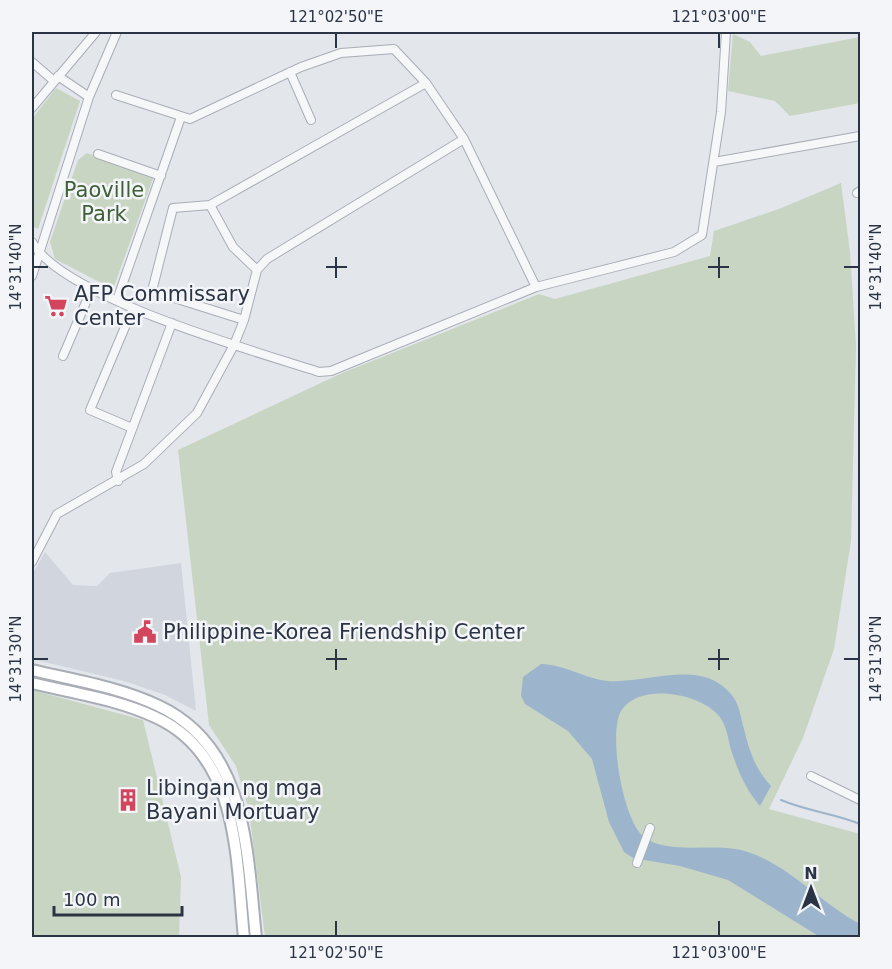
<svg xmlns="http://www.w3.org/2000/svg" width="892" height="969" font-family="'DejaVu Sans',sans-serif">
	<rect width="100%" height="100%" fill="#e3e6eb"/>
	<!-- built -->
	<path fill="#d1d5dd" d="M45 552 73 585 97 586 110 573 181 563 196 711 165 695 124 681 32 659V575Z"/>
	<!-- green -->
	<path fill="#c8d5c3" d="M733 34 750 42 761 56 860 37V103L790 116 775 101 728 91Z
		M56 88 80 101 38 229 32 226V119Z
		M87 153 154 176 113 289 55 259 50 242 78 160Z
		M841 183 850 252 856 346 851 541 834 649 803 738 769 809 860 834V937H265L249 810 236 766 209 725 178 450 340 374 539 294 555 299 710 256 714 231 779 209Z
		M32 690 143 720 181 877 179 937H32Z"/>
	<!-- water -->
	<path fill="#9db5cc" d="M541 664C563 664 586 679 608 681 650 684 704 656 734 698 740 707 741 719 744 729 749 751 756 770 771 786L760 806C746 790 738 771 731 750 728 739 727 726 719 716 700 693 639 682 621 711 608 734 623 821 644 837 667 855 710 843 741 850 787 862 820 903 860 924V937H820L728 880 680 866 633 858 624 852 609 822 592 759 568 731 525 704 521 696 523 677Z"/>
	<g fill="none" stroke-linecap="round" stroke-linejoin="round">
		<!-- stream -->
		<path stroke="#9db5cc" stroke-width="2" d="M781 800C807 811 835 814 860 824"/>
		<!-- street casing -->
		<g stroke="#a8adb6" stroke-width="10">
			<path id="street" d="M32 62 54 81
				M290 72 311 120
				M58 76 89 97
				M116 95 190 119 301 67 341 53 394 49 426 83 464 139 536 287
				M32 108 96 32
				M98 154 161 176
				M714 162 860 136
				M857 193 860 191
				M210 205 233 247 257 270
				M32 242C63 298 255 351 319 372L331 371 536 287 674 252 702 235 721 112 726 32
				M32 276 89 97 117 32
				M117 300 181 117
				M244 320 152 291 173 208 210 205 426 83
				M63 356 92 288
				M132 428 90 410 133 308
				M118 481 116 472 172 323
				M32 562 57 514 144 464 197 413 234 345 244 320 257 270 267 259 464 139
				M811 776 860 800
				M637 863 650 828"/>
		</g>
		<!-- secondary casing -->
		<g stroke="#a8adb6" stroke-width="14">
			<path id="secondary" d="M32 670C73 680 120 687 159 706 248 748 247 853 256 938
				M32 683C72 693 117 699 155 717 240 755 236 859 244 938"/>
		</g>
		<!-- street -->
		<use href="#street" stroke="#f6f7f9" stroke-width="8"/>
		<!-- secondary -->
		<use href="#secondary" stroke="#fff" stroke-width="10"/>
	</g>
	<!-- ticks -->
	<path fill="none" stroke="#2a3444" stroke-width="2" d="M336 33V48M719 33V48M336 257V278M719 257V278M33 267H48M326 267H347M708 267H729M844 267H859M336 649V670M719 649V670M33 659H48M326 659H347M708 659H729M844 659H859M336 921V936M719 921V936"/>
	<!-- icons -->
	<defs>
		<g id="supermarket-bare" transform="scale(1.8)"><path d="M-6-5.5h2.5l.6 2H6L4.5 2H-2.5L-4.4-4H-6ZM-1.5 3.2a1.3 1.3 0 1 0 .1 0ZM3 3.2a1.3 1.3 0 1 0 .1 0Z" fill="#d3455d" stroke="#f3f5f8" stroke-width="2.5" paint-order="stroke"/></g>
		<g id="civic-bare" transform="scale(1.8)"><path d="M-.6-6.5H3V-4.5H.6V-3L4-1V1h2V6H-6V1h2V-1L-.6-3ZM-1.2 2.5V6h2.4V2.5Z" fill="#d3455d" stroke="#f3f5f8" stroke-width="2.5" paint-order="stroke"/></g>
		<g id="building-bare" transform="scale(1.8)"><path d="M-4-6H4V6H1V3H-1V6H-4ZM-2.5-4.3h1.7v1.8h-1.7ZM.8-4.3h1.7v1.8H.8ZM-2.5-1h1.7V.8h-1.7ZM.8-1h1.7V.8H.8Z" fill="#d3455d" stroke="#f3f5f8" stroke-width="2.5" paint-order="stroke"/></g>
	</defs>
	<g fill-rule="evenodd">
		<use href="#supermarket-bare" x="56" y="306"/>
		<use href="#civic-bare" x="145" y="632"/>
		<use href="#building-bare" x="128" y="800"/>
	</g>
	<g text-anchor="middle" dominant-baseline="central" stroke-width="5" stroke-linejoin="round" paint-order="stroke">
		<!-- park labels -->
		<g font-size="21" fill="#3f6037" stroke="#f3f5f8">
			<text x="104" y="190">Paoville<tspan x="104" dy="24">Park</tspan></text>
		</g>
		<!-- poi labels -->
		<g font-size="21" fill="#2a3444" stroke="#f3f5f8" text-anchor="start">
			<text x="74" y="294">AFP Commissary<tspan x="74" dy="24">Center</tspan></text>
			<text x="163" y="632">Philippine-Korea Friendship Center</text>
			<text x="146" y="788">Libingan ng mga<tspan x="146" dy="24">Bayani Mortuary</tspan></text>
		</g>
	</g>
	<!-- border -->
	<rect width="892" height="969" fill="none" stroke="#f3f5f8" stroke-width="66"/>
	<!-- north arrow -->
	<g transform="translate(811 888)" stroke="#f3f5f8" stroke-width="4.5" paint-order="stroke">
	<path d="M0-4.5L10 22L0 15L-10 22Z" fill="#2a3444"/>
	<text y="-9" font-size="16" font-weight="bold" text-anchor="middle" fill="#2a3444">N</text>
	</g>
	<!-- scale -->
	<path d="M54 906v9h128v-9" fill="none" stroke="#2a3444" stroke-width="3"/>
	<text x="63" y="906" font-size="18" fill="#2a3444" stroke="#f3f5f8" stroke-width="4.5" paint-order="stroke">100 m</text>
	<rect x="33" y="33" width="826" height="903" fill="none" stroke="#2a3444" stroke-width="2"/>
	<g font-size="15" text-anchor="middle" fill="#2a3444">
		<text x="336" y="22">121°02'50"E</text>
		<text x="719" y="22">121°03'00"E</text>
		<text transform="translate(16 267) rotate(-90)" y="5">14°31'40"N</text>
		<text transform="translate(876 267) rotate(-90)" y="5">14°31'40"N</text>
		<text transform="translate(16 659) rotate(-90)" y="5">14°31'30"N</text>
		<text transform="translate(876 659) rotate(-90)" y="5">14°31'30"N</text>
		<text x="336" y="958">121°02'50"E</text>
		<text x="719" y="958">121°03'00"E</text>
	</g>
</svg>
